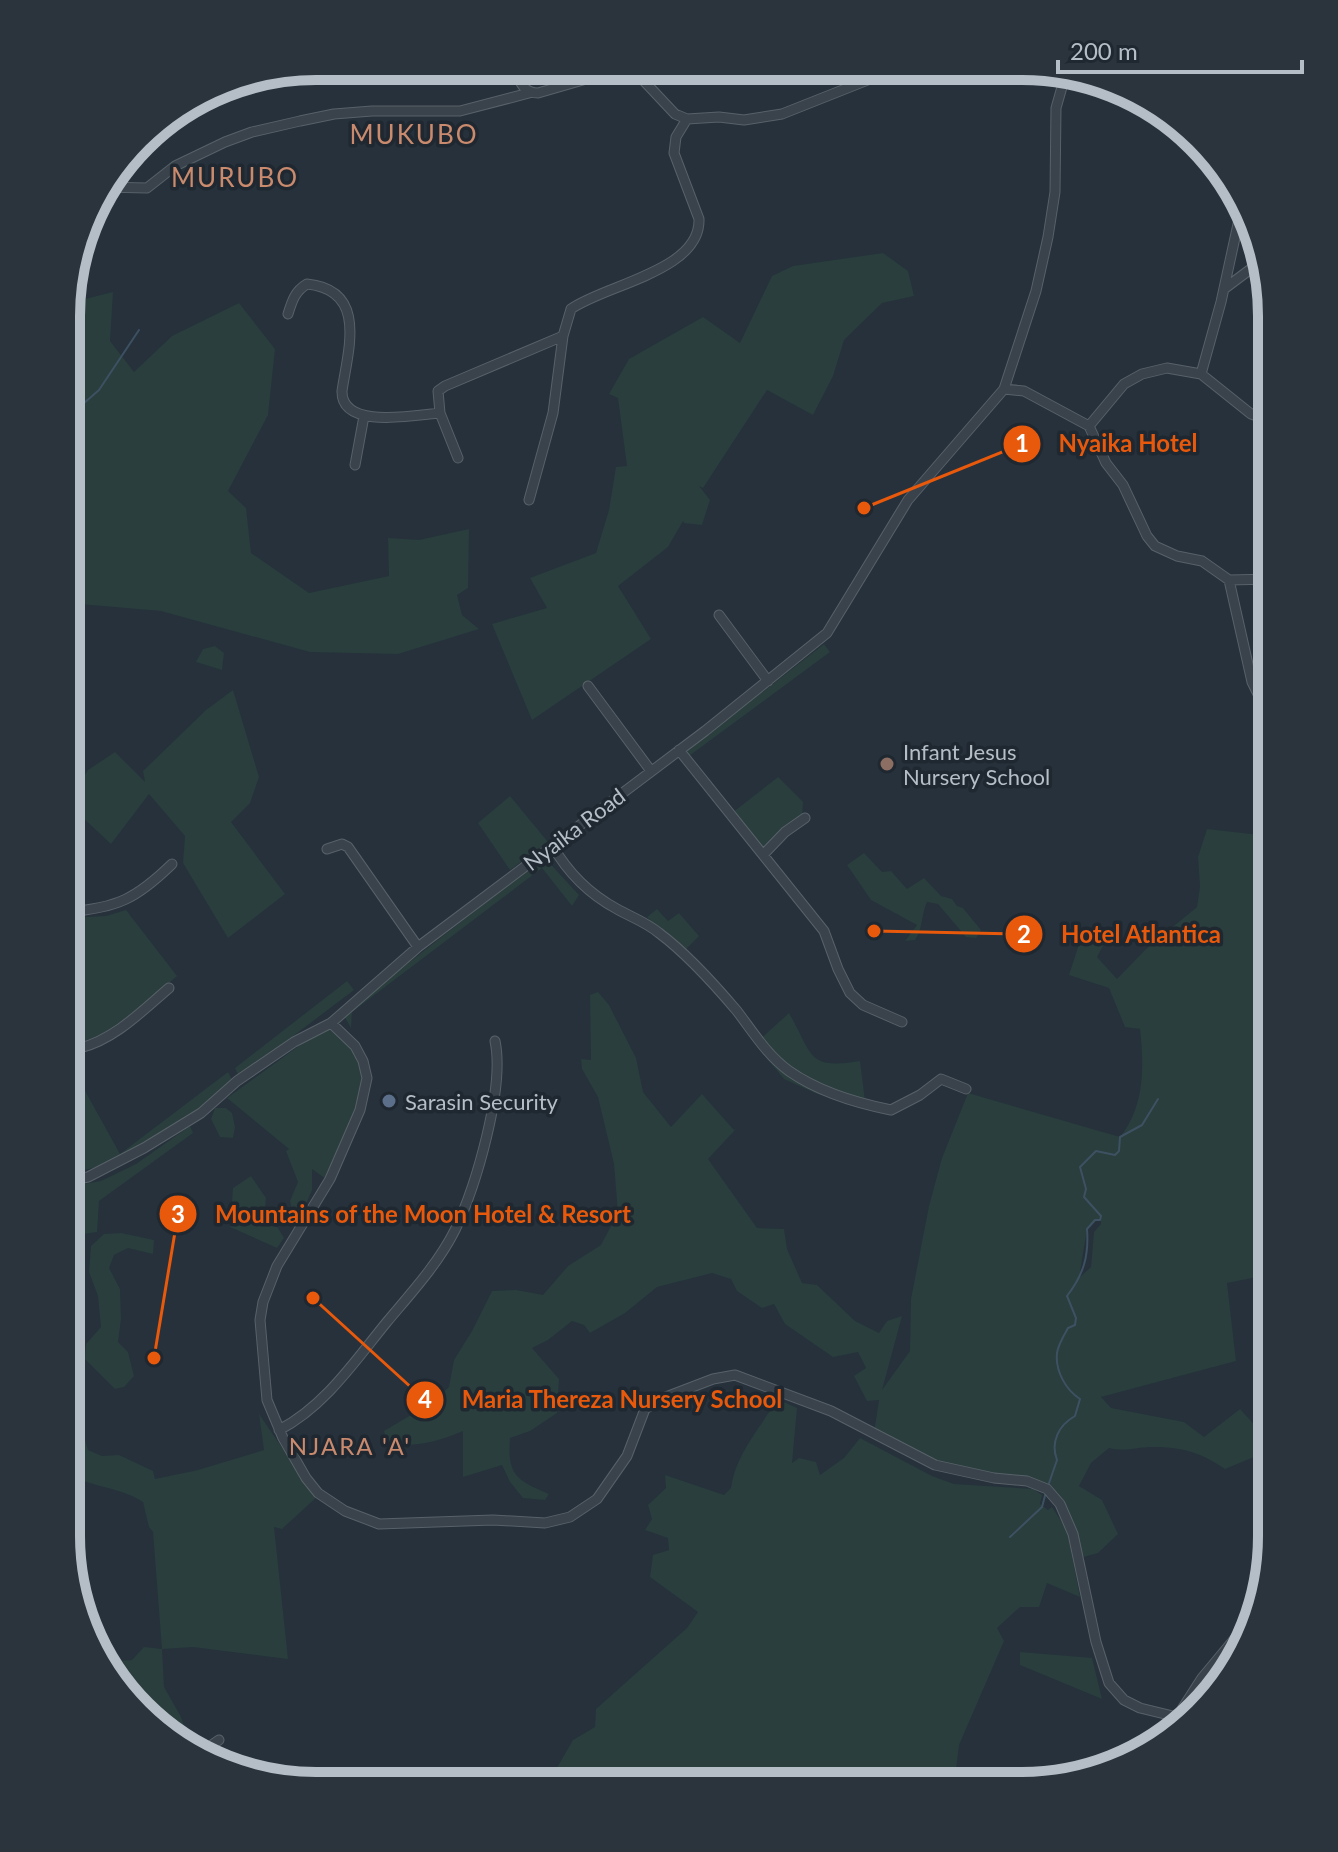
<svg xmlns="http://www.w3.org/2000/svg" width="1338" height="1852" font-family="Lato,sans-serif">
	<rect width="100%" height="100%" fill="#26313b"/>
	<!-- green -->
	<path fill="#293e3d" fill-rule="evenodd" d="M883 253 908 271 914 296 882 303 844 340 833 376 813 415 767 390 703 488 699 486 710 500 702 525 684 523 683 521 668 547 618 586 651 639 532 720 492 624 547 608 530 578 596 553 609 510 616 467 627 466 618 398 609 394 629 359 703 317 740 343 772 276 793 266Z
		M78 266 81 300 113 292 110 341 134 372 172 336 239 303 275 349 268 415 228 491 246 508 251 553 309 593 389 576 388 538 419 540 469 529 468 588 457 595 462 615 479 629 398 654 310 652 161 611 68 603V283L73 268Z
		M824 644 830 652 689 756 687 751Z
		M215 646 224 653 222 670 196 662 203 649Z
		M233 690 259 777 250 803 231 822 285 894 228 938 183 863 185 836 149 794 111 844 67 803 88 770 115 752 145 782 143 771 206 710Z
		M778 777 803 802 802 818 763 851 732 813Z
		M510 796 548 842 510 870 478 823Z
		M1207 829 1260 835 1257 852 1272 947V1274L1227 1283 1236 1361 1101 1397 1111 1408 1184 1422 1204 1437 1240 1409 1271 1443V1450L1225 1469C1201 1453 1184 1447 1153 1447 1137 1447 1126 1452 1109 1448L1091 1463 1079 1486 1102 1500 1118 1534 1098 1553 1080 1558 1075 1530 1048 1484 929 1466 874 1433 879 1400 867 1401 854 1376 866 1368 858 1352 833 1357 785 1324 774 1304 762 1308 737 1291 731 1279 712 1273 657 1287 625 1313 590 1333 584 1325 572 1321 548 1340 532 1348 559 1379 557 1413 530 1431 510 1438C507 1476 517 1480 549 1494L545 1500 523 1498 510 1482 502 1465 463 1477V1431C437 1442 415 1448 387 1443L384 1431 431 1403 449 1387 454 1360 472 1331 492 1291 516 1290 543 1295 568 1266 601 1245 618 1213 614 1164 598 1097 582 1069 581 1059 591 1060 590 995 598 992 609 1005 636 1058 643 1092 671 1127 702 1094 734 1130 736 1129 708 1159 757 1228 784 1229 787 1249 802 1283 817 1285 855 1321 879 1333 887 1321 902 1316 882 1390 910 1351 911 1299 929 1206 942 1158 968 1093 1120 1137C1145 1106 1144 1066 1140 1029L1125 1027 1109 988 1069 975 1080 941 1093 932 1104 944 1097 957 1117 979 1146 949 1197 907 1200 887 1198 857ZM1101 1217V1224L1094 1232 1091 1267 1079 1278 1087 1229Z
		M864 853 882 872 891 871 907 889 924 878 941 896 952 899 957 906 963 908 981 930 976 938 966 937 938 904 927 902C921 915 923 929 915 940L905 941 917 925 871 900 847 865Z
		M544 857 579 895 572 906 542 868 352 1012 351 1028 343 1014Z
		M657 909 668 921 679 913 699 936 684 951 710 982 708 985 647 917Z
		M126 910 177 976C146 1002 116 1035 76 1043L67 1035V918L106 916Z
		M347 981 354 990 239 1077 235 1068Z
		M789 1013C813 1055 807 1070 860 1061L866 1109 815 1093 784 1079 755 1044Z
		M333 1021 358 1060 364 1065 356 1117 326 1179 312 1169V1190L300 1218 293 1217 290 1201 298 1182 286 1151 289 1149 227 1098Z
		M228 1072 234 1083C201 1108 106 1180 67 1170V1142L78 1078 120 1154Z
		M215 1108H226L232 1113 235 1127 233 1138 220 1137 211 1119Z
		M190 1126 193 1133 99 1201 97 1232 76 1235 78 1266 69 1276 67 1187 101 1181 136 1164Z
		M251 1176 266 1198 264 1220 278 1228 284 1238 277 1248 230 1227 233 1188Z
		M121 1233 154 1240 153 1254 128 1248 114 1255 109 1268 120 1289 121 1319 118 1342 128 1352 134 1376 124 1387 115 1389 85 1359 86 1344 101 1327 98 1296 89 1272 91 1246 104 1234Z
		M66 1386 75 1405 88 1450 102 1456 119 1455 153 1471 155 1479 198 1470 264 1450 259 1414 309 1487 318 1496 282 1529 274 1527 288 1659 193 1647 162 1649 164 1687 180 1715 192 1746 151 1719 114 1674 117 1661 132 1660 144 1647 162 1649 153 1532 149 1527 143 1502C119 1486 89 1488 66 1472Z
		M777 1399 797 1408 792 1463 799 1458 816 1462 820 1475 844 1458 860 1438 932 1476 954 1484 1033 1489 1042 1495 1040 1504 1048 1510 1052 1507 1067 1530 1080 1597 1047 1583 1039 1607H1020L997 1628 1004 1641 959 1745 954 1786 547 1785 573 1740 595 1727 596 1709 687 1628 698 1612 650 1577 653 1555 669 1550 668 1538 645 1530 652 1519 648 1505 666 1488 665 1475 724 1495 731 1488C736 1453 760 1429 777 1399Z
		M1020 1652 1092 1658 1102 1699 1020 1665Z"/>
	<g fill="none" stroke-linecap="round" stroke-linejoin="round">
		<!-- stream -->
		<path stroke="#3d5162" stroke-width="2" d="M68 417 99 390 139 330
			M1048 1486 1057 1460C1050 1442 1059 1425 1075 1416L1080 1399C1066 1390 1055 1371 1057 1353 1058 1345 1064 1335 1068 1328L1075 1325 1076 1318 1067 1296C1084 1274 1089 1255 1087 1229L1095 1220H1100L1101 1216 1084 1197 1086 1189 1080 1167 1096 1151 1115 1155 1119 1151 1120 1137 1142 1125 1158 1099
			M1010 1537 1042 1507 1046 1492"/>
		<!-- minor casing -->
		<g stroke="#586169" stroke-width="11">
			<path id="minor" d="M513 67C520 80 522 93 538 93L614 71 631 74 643 80 675 114 687 119 719 117 744 120 782 114 898 68
				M103 187 147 188 175 166 225 142 252 132 300 121 334 114 372 111H460L529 93
				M1224 289 1260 262
				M288 314C292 301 295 291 307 284 368 290 348 350 342 391 341 430 415 415 440 413
				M1201 374 1221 302 1243 201
				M1004 389 1024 391 1089 426 1124 384 1142 374 1167 368 1201 374 1251 414 1272 421
				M1089 426 1106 463 1123 485 1147 536 1155 546 1177 556 1202 561 1229 580 1252 682 1272 722
				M458 458 440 413 438 391 445 386 563 336
				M355 465 364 416
				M529 500 553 413 563 336 571 309C604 285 701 271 699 219L674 153 676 137 687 119
				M1229 580 1272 579
				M719 615 768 681
				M588 686 651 771
				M679 750 824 931 838 969 850 993 863 1005 902 1022
				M552 845C568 873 589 894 617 909 631 917 646 922 659 933 686 953 715 985 737 1011 753 1032 767 1055 789 1071 819 1092 856 1103 891 1110L920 1095 941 1079 966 1089
				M327 849 342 844 348 847 418 947
				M763 855 785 832 805 818
				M1272 894 1268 856 1272 824
				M67 912C117 908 136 899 172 864
				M331 1023 355 1046 363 1061 367 1078 360 1110 330 1179 277 1266 263 1302 260 1320 267 1400 283 1438 306 1478 318 1493 345 1511 379 1524 493 1520 545 1523 570 1517 597 1499 627 1456 645 1409 666 1397 713 1379 735 1375 831 1411 935 1465 994 1478 1027 1481 1047 1489 1060 1504 1073 1534 1096 1642 1109 1683 1124 1700 1140 1708 1177 1717
				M67 1040 80 1048C115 1039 142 1011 169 988
				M67 1181 88 1177 144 1148 201 1113 237 1081 294 1042 331 1023 418 947 705 731 827 633 908 500 1004 389 1036 291 1048 237 1055 192 1056 108 1066 73
				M279 1430C324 1407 355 1361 386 1323 411 1293 438 1264 455 1230 476 1186 505 1088 495 1041
				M1178 1721 1177 1717 1202 1678 1247 1624
				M203 1751 219 1740"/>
		</g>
		<!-- major casing -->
		<g stroke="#434c54" stroke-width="13">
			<path id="major" d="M71 1559 74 1572"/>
		</g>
		<!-- minor -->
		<use href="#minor" stroke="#3a434b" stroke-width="9"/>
		<!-- major -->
		<use href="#major" stroke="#58626b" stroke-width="11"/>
	</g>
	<!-- markers -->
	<circle fill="#8d6e63" stroke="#1f2830" stroke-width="3" cx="887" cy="764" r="8"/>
	<circle fill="#5c6f8a" stroke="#1f2830" stroke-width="3" cx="389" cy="1101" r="8"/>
	<g text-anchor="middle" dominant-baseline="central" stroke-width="7" stroke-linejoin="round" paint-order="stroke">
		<!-- poi labels -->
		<g font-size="22" fill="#b5bec6" stroke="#1f2830" text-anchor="start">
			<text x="903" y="751">Infant Jesus<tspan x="903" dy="25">Nursery School</tspan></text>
			<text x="405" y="1101">Sarasin Security</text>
		</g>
		<!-- street labels -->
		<g font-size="22" fill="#b5bec6" stroke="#1f2830">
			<text transform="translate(574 829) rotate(-37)">Nyaika Road</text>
		</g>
		<!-- neighbourhood labels -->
		<g font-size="24" letter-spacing="2" fill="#c98a6e" stroke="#1f2830">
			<text x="350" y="1445">NJARA 'A'</text>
		</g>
		<!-- quarter labels -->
		<g font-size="26" letter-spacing="2" fill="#c98a6e" stroke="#1f2830">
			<text x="414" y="134">MUKUBO</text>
			<text x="235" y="177">MURUBO</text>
		</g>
	</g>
	<!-- crop -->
	<path d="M0 0H1338V1852H0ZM316 80H1022A236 236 0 0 1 1258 316V1536A236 236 0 0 1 1022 1772H316A236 236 0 0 1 80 1536V316A236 236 0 0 1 316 80Z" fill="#2b343c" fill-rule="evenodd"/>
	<path fill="none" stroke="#b5bec6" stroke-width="10" d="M316 80H1022A236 236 0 0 1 1258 316V1536A236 236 0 0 1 1022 1772H316A236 236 0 0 1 80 1536V316A236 236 0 0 1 316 80Z"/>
	<!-- callouts -->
	<path fill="none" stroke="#e8590c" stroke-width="3" d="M864 508L1022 444M874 931L1024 934M154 1358L178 1214M313 1298L425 1400"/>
	<g fill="#e8590c" stroke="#1f2830" stroke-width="3">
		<circle cx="864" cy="508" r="8"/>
		<circle cx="874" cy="931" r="8"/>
		<circle cx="154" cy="1358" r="8"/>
		<circle cx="313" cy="1298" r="8"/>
		<circle cx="1022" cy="444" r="20"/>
		<circle cx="1024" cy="934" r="20"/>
		<circle cx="178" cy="1214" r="20"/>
		<circle cx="425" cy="1400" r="20"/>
	</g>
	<g font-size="24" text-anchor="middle" font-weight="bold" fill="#fff">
		<text x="1022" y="452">1</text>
		<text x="1024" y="943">2</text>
		<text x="178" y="1223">3</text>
		<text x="425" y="1408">4</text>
	</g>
	<g font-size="24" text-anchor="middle" font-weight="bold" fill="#e8590c" stroke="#1f2830" stroke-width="7" stroke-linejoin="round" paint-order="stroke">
		<text x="1128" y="452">Nyaika Hotel</text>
		<text x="1141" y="943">Hotel Atlantica</text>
		<text x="423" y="1223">Mountains of the Moon Hotel &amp; Resort</text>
		<text x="622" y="1408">Maria Thereza Nursery School</text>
	</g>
	<!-- scale -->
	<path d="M1058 60v12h244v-12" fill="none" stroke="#b5bec6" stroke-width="4"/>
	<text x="1070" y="60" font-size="24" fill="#b5bec6" stroke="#1f2830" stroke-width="6" paint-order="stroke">200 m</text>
</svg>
